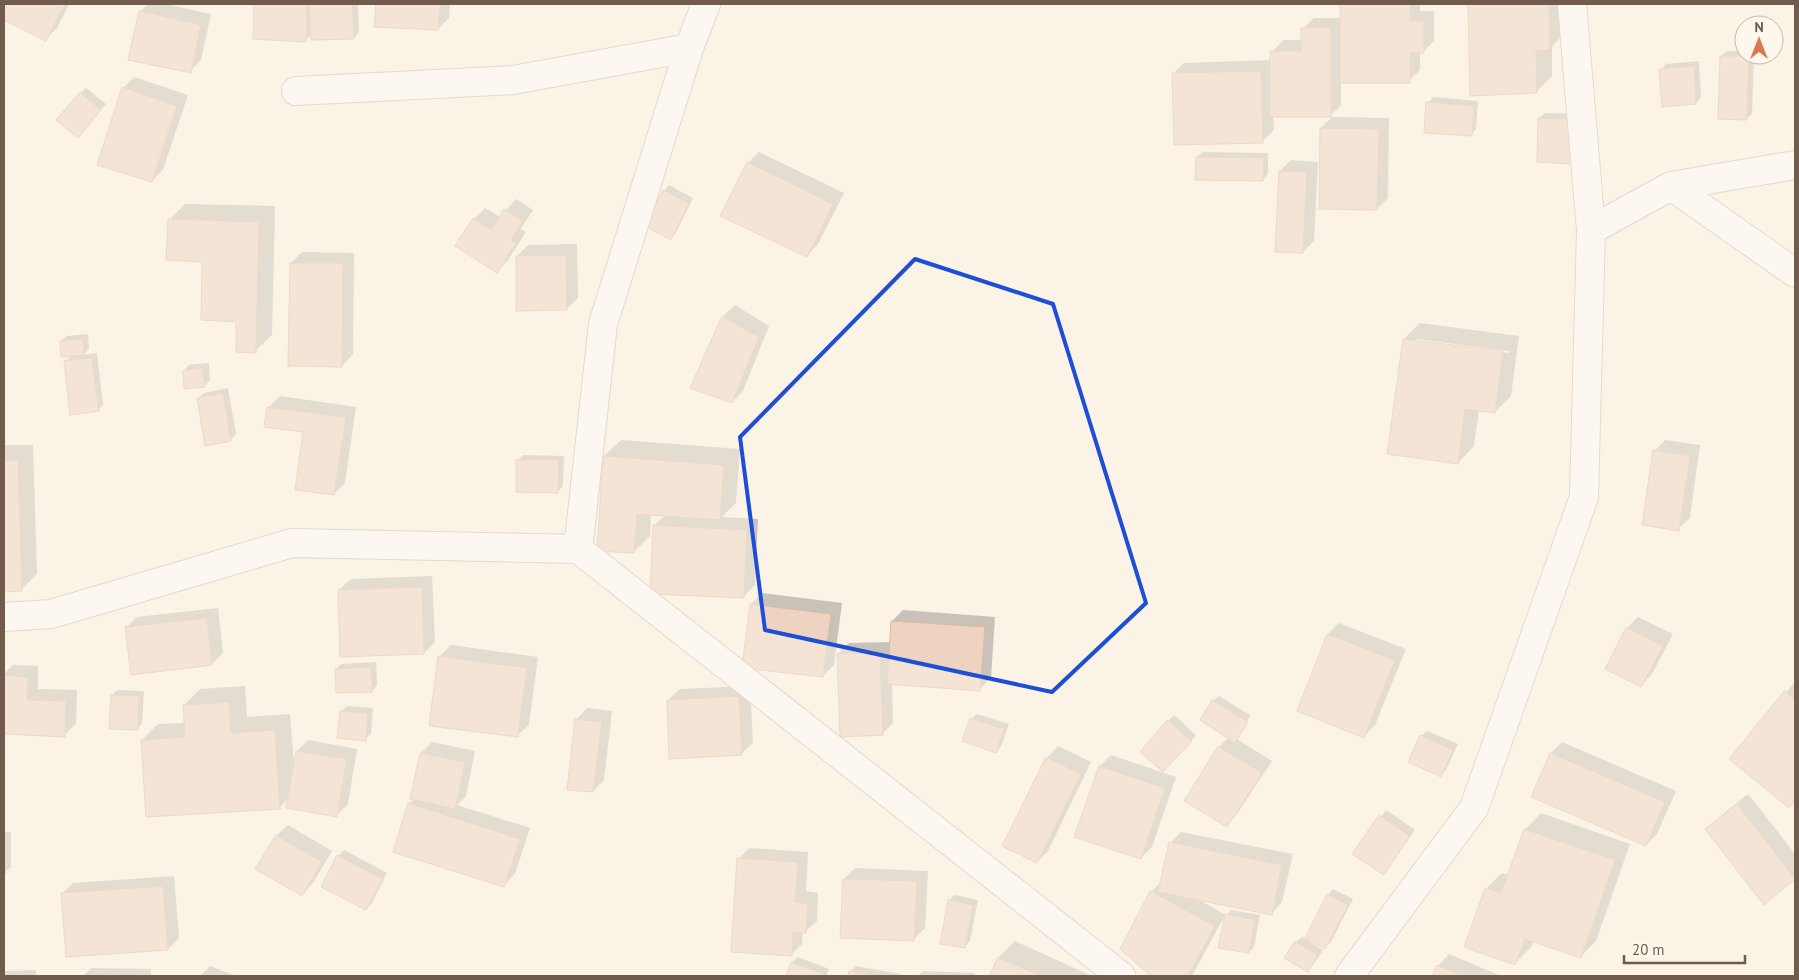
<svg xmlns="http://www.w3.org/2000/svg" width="1799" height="980" font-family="'PT Sans',sans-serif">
	<rect width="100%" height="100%" fill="#faf3e6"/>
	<!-- shadow -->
	<path fill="#0003" fill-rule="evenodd" d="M4 4H69L57 28 46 39 4 18Z
		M148 4H165L211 14 201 60 190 71 140 12Z
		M255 4H358L359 32 354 38 312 34 305 40 254 38Z
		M377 4H450L449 18 438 29 376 26Z
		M1342 4H1420V11H1434V41L1423 52H1420V70L1409 81H1341V105L1330 116H1273L1274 130 1262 141 1173 74 1184 63 1272 60V52L1283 40H1302V29L1314 18H1342Z
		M1469 4H1565L1566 32 1552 46V76L1536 92 1471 94Z
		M1727 51H1744V55H1754L1752 114 1746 119 1721 56Z
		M1699 61 1701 98 1696 103 1661 69 1666 64Z
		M134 77 188 95 163 170 152 181 123 88Z
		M86 88 106 104 83 131 81 93Z
		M1433 97 1478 101 1476 129 1471 135 1428 103Z
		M1545 113 1580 114 1578 157 1539 118Z
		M1332 117 1389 118 1388 198 1377 209 1321 128Z
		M759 152 844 193 818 244 807 256 748 163Z
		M1202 152 1268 153V174L1262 180 1197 157Z
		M1291 160 1318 162 1314 241 1303 252 1280 171Z
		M669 185 693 198 676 233 670 238 664 191Z
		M516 199 533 210 521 229 526 232 508 260 497 271 474 219 485 208 500 217Z
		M185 204 275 206 272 335 255 351 203 261 169 220Z
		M577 244 578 298 566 309 517 256 528 245Z
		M302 252 354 253 353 354 342 366 291 263Z
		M735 305 769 326 743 391 732 402 692 388 723 316Z
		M1420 323 1519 336 1511 396 1495 412 1479 410 1474 446 1458 463 1404 339ZM1416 339 1510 351 1509 353 1416 342Z
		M88 334 89 349 83 355 97 353 103 405 98 410 65 362 72 355 61 341 67 336Z
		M209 363 210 380 204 386 184 370 189 365Z
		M228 388 236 434 230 440 198 398 204 393Z
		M280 396 356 407 345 483 334 494 305 431 269 407Z
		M621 440 740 449 736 503 722 517 758 519 755 585 743 597 654 526 665 515 651 514 650 536 634 552 604 456Z
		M1665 440 1700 445 1690 518 1678 529 1654 451Z
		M4 445H33L37 574 21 590H4Z
		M523 455 564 456 563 486 558 492 518 460Z
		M432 576 435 642 424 653 339 590 351 579Z
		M762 593 842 603 834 665 823 676 751 604Z
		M218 608 223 653 212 664 126 628 137 617Z
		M903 610 995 617 991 678 980 689 892 683 893 723 882 734 838 654 849 643 891 642 892 621Z
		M1638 617 1673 634 1652 674 1641 685 1627 628Z
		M1339 623 1406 649 1375 725 1364 736 1298 710 1328 634Z
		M451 645 538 657 529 725 517 736 440 656Z
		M376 662 377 685 372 691 336 669 341 664Z
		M13 665 38 666V689L77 690 76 724 64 735 4 732V674Z
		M1795 682V799L1788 806 1730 759Z
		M245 686 247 717 290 714 294 763 297 751 308 740 357 749 348 804 337 815 289 798 280 807 142 740 158 724 185 723 184 705 200 689Z
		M750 686 753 743 741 754 668 700 680 689Z
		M117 690 144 691 142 723 137 729 112 695Z
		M1219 696 1253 717 1250 716 1237 739 1272 761 1237 814 1226 825 1186 800 1219 747 1229 737 1213 701Z
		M347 706 373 708 371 734 365 739 341 712Z
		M587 708 612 711 604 780 593 791 576 720Z
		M977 714 1009 724 1001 746 996 751 971 719Z
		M1174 715 1196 735 1169 765 1141 752Z
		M1427 731 1458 744 1446 770 1441 775 1421 736Z
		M432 742 475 751 466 796 457 805 530 828 515 874 504 885 409 804 414 799 421 753Z
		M1562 742 1676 791 1657 834 1646 845 1551 753Z
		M1058 746 1091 762 1048 851 1037 862 1004 846 1047 758Z
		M1111 755 1176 777 1152 847 1141 858 1076 836 1100 766Z
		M1748 794 1795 854V879L1764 903 1707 829 1718 818Z
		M1386 810 1415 830 1384 873 1354 853Z
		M1541 813 1630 844 1596 941 1580 957 1534 940 1531 947 1515 963 1486 889 1502 873 1509 875 1525 830Z
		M288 825 332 851 313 883 302 895 276 836Z
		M4 832H11V867L5 872H4Z
		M1181 832 1293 854 1282 902 1271 914 1197 899 1226 915 1231 910 1260 915 1254 947 1249 952 1225 915 1192 976H1153L1122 948 1151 892 1161 882 1170 843Z
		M750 848 808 852 806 891 818 893 817 921 805 932H803L802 944 791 955 738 859Z
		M344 850 387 873 372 903 366 909 338 856Z
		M855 868 928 871 925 928 914 939 844 879Z
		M174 876 179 938 168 949 67 956 62 894 73 883Z
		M1333 889 1353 899 1331 942 1325 947 1308 938 1307 940 1323 950 1313 965 1308 971 1296 942 1302 937 1305 939 1328 895Z
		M954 895 978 900 970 941 965 947 949 901Z
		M1015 941 1092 976H990L999 957Z
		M1449 954 1501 976H1434L1438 966Z
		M798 957 829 969 826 976H787L792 963Z
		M210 966 236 976H200Z
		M856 966 901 974V976H849L850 972Z
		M91 968 151 969V976H83Z
		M36 970V976H4V971Z
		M923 971 975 973V976H918Z"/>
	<!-- building -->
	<path fill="#edd3c0" stroke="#ddbba2" d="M4 4H65L46 41 4 20Z
		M254 4H307L306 42 253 39Z
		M309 4H352L354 39 311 40Z
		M376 4H440L438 30 374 27Z
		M1340 4H1410V21H1424V53H1410V83H1340Z
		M1468 4H1549L1550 50H1536L1537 93 1470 96Z
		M139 11 201 25 191 73 128 60Z
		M1301 28H1331V117H1270V51H1301Z
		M1720 56H1749L1747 120 1718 119Z
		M1694 66 1696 104 1662 107 1659 69Z
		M1261 71 1263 143 1174 145 1172 73Z
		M122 87 177 106 152 182 97 165Z
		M80 92 101 110 78 138 56 120Z
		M1426 102 1474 106 1472 136 1424 133Z
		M1538 118 1575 119 1573 164 1537 162Z
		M1320 128 1379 129 1377 210 1319 209Z
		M1196 157 1264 158 1263 181 1195 180Z
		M747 162 833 204 807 257 720 216Z
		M1279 171 1307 172 1303 253 1275 252Z
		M663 190 689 203 671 240 644 226Z
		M504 209 523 221 511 240 516 243 497 273 455 246 473 218 491 230Z
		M168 219 259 222 256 353 236 352V322L201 320 202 262 166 260Z
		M566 255 567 310 516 311V256Z
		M290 263H343L342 367 288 366Z
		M722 316 759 337 732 403 690 388Z
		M83 339 84 355 61 357 60 341Z
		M1403 339 1503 351 1495 413 1465 409 1458 464 1387 454Z
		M92 358 99 411 70 415 64 361Z
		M203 368 205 387 184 389 183 370Z
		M223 393 231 441 205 446 197 398Z
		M267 407 346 417 334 495 295 490 303 432 264 427Z
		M1653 450 1690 456 1679 531 1642 525Z
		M603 456 724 465 720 520 637 514 634 553 597 551Z
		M18 460 22 591 4 592V461Z
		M516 460H559L558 493 516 492Z
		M653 525 747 530 744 598 650 594Z
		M422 587 424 654 340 657 338 590Z
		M750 604 831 614 823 677 742 668Z
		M207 618 212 665 131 675 125 627Z
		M891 621 985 627 980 691 887 684Z
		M1626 627 1663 646 1641 687 1605 669Z
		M1327 634 1395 660 1364 738 1297 711Z
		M880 652 883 735 840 737 837 654Z
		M438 656 527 668 518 737 429 726Z
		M371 667 372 692 336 693 335 669Z
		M4 675 28 677 27 700 66 701 65 737 4 734Z
		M1784 691 1795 699V800L1789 808 1729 759Z
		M111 695 139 696 138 730 109 729Z
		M739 696 742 755 669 759 667 700Z
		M1212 700 1248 722 1235 743 1200 720Z
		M229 702 231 733 275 730 280 809 146 817 141 740 185 737 183 705Z
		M340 711 368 713 366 741 337 738Z
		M970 718 1004 729 996 753 962 741Z
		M575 719 602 722 593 792 567 790Z
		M1167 720 1192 741 1163 772 1140 752Z
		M1420 735 1453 750 1441 777 1408 762Z
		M1218 746 1262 773 1227 827 1184 801Z
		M296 751 347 759 337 817 286 808Z
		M420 753 465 762 455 809 410 799Z
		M1550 753 1665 802 1646 846 1531 797Z
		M1046 757 1081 774 1037 863 1002 846Z
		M1099 766 1165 788 1141 859 1074 837Z
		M408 803 520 839 504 887 393 852Z
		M1737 804 1795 879 1764 905 1705 829Z
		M1379 815 1410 836 1384 875 1352 854Z
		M1524 829 1615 860 1581 958 1525 939 1515 965 1464 947 1485 888 1501 893Z
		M276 835 322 862 302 896 255 869Z
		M4 837H6V873H4Z
		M1169 842 1282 865 1272 915 1158 892Z
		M337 855 383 879 366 910 321 887Z
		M737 858 798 862 795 902 808 904 806 933H793L792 956 731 952Z
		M843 879 917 881 914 941 840 938Z
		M163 886 168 950 66 957 61 893Z
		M1150 891 1215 926 1188 976H1151L1120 949Z
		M1327 894 1348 905 1325 949 1305 938Z
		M948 900 973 905 965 948 940 944Z
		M1225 914 1255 920 1249 953 1218 948Z
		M1295 941 1318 955 1308 972 1284 958Z
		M998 957 1041 976H989Z
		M791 962 824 974 823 976H786Z
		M1437 965 1464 976H1432Z
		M849 971 878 976H848Z"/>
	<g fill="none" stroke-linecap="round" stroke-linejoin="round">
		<!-- street casing -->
		<g stroke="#cabbad" stroke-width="30">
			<path id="street" d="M296 91 513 80 689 48
				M1671 186 1795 273
				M1591 230 1671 186 1795 165
				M578 549 1121 976
				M4 617 51 614 292 543 578 549 603 324 689 48 706 4"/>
		</g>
		<!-- secondary casing -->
		<g stroke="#cfbdae" stroke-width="30">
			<path id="secondary" d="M1349 976 1474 808 1584 497 1591 230 1572 4"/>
		</g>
		<!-- street -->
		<use href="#street" stroke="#fff" stroke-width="28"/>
		<!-- secondary -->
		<use href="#secondary" stroke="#fff" stroke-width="28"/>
	</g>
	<!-- marked area -->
	<path d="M0 0H1799V980H0ZM915 259 1053 304 1146 603 1052 692 765 630 740 437Z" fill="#faf3e6" fill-opacity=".55" fill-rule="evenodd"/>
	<path fill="none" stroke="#1d4ed8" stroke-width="4" stroke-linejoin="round" d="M915 259 1053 304 1146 603 1052 692 765 630 740 437Z"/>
	<!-- border -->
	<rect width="1799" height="980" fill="none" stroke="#705b4d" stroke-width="10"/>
	<!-- north arrow -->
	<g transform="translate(1759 40)"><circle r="24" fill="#fdf7ec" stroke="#c5b9ac"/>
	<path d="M0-4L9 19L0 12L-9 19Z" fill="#d87857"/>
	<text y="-8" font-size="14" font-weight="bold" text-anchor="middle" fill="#705b4d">N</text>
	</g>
	<!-- scale -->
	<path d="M1624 955v8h121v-8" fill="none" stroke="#705b4d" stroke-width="2.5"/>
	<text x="1632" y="955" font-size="15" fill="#705b4d" stroke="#fdf7ec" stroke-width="4" paint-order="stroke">20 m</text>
</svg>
